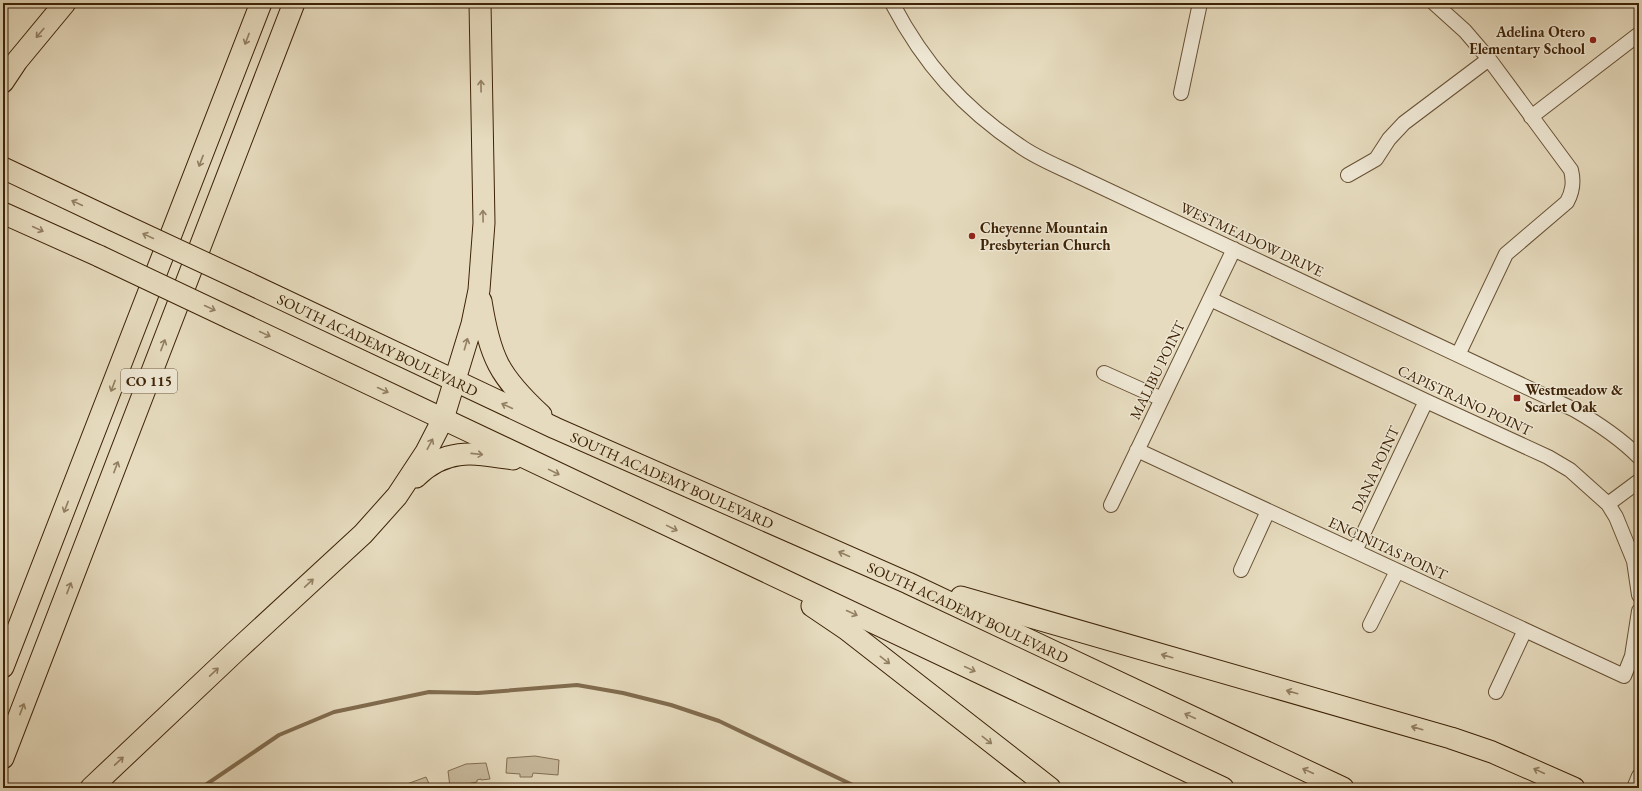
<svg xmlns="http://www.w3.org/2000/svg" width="1642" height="791" font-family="'EB Garamond',serif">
	<rect width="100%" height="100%" fill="#e6dbbe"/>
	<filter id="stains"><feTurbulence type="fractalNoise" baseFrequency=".005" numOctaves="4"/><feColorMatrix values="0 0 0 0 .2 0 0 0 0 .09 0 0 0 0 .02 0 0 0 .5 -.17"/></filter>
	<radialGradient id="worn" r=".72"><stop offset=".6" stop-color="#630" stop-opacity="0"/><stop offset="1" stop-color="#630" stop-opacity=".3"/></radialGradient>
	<!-- green -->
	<path fill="#c9bc9f" stroke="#847052" d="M535 756 559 760 558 775 533 773 532 777H520V774L506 773 507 758Z
		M486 763 490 779 481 780V779L477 780V782L450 787 448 771 466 764Z
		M426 777 431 788H396Z"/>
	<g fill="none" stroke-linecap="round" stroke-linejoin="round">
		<!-- stream -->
		<path stroke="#816c4f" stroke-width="4" d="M201 788 279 735 334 712 429 692 478 693 577 685 623 693 671 705 719 721 859 788"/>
		<!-- minor casing -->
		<g stroke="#685134" stroke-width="16">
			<path id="minor" d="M892 3C924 64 963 108 1020 146 1038 159 1060 167 1080 177L1575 410C1599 424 1620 438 1639 457
				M1434 3 1465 31 1489 59 1571 170C1574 182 1573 191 1567 202L1506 254 1458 355
				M1181 93 1200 3
				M1531 117 1639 34
				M1348 175 1376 159 1389 139 1404 123 1489 59
				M1210 299 1426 401 1548 457 1570 470 1608 504 1616 517 1634 561 1639 595
				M1104 373 1162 399
				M1137 450 1624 676 1632 656 1639 611
				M1608 504 1639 481
				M1111 505 1234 249
				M1355 551 1426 401
				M1241 570 1268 511
				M1370 625 1397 571
				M1496 692 1525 630
				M1634 788 1639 776"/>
		</g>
		<!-- highway casing -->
		<g stroke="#3e2306" stroke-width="23">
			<g id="highway">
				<path d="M3 82 17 61 65 3"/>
				<path d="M3 168 113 220"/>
				<path d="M3 213 99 256"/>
				<path id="s1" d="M246 282 555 428 908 583 1343 788"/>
				<path d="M481 301C490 358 499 376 541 415"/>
				<path d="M230 318 1223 788"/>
				<path d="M416 477C446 447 474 453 513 459"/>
				<path d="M961 597 1451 738 1492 752 1574 788"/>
				<path d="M812 606 846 629 1050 788"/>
				<path d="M3 667 261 3"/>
				<path d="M3 758 294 3"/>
				<path d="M91 788 236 651 363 534 397 496 426 452 443 419 472 324 479 290 484 223 480 3"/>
			</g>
		</g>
		<!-- minor -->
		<use href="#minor" stroke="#efe8d5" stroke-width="14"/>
		<!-- highway -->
		<use href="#highway" stroke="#e6dbbe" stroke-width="21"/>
		<!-- highway-bridge casing -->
		<g stroke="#3e2306" stroke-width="23" stroke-linecap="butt">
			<path id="highway-bridge" d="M113 220 246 282
				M99 256 230 318"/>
		</g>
		<!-- highway-bridge -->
		<use href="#highway-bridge" stroke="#e6dbbe" stroke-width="21"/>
	</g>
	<!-- one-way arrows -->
	<defs><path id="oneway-shaft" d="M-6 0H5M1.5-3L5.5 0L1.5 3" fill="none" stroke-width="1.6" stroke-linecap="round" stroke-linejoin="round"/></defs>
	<g stroke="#927f62">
		<use href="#oneway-shaft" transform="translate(40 33) rotate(130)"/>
		<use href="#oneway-shaft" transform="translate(247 39) rotate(111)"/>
		<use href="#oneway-shaft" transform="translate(481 86) rotate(-91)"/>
		<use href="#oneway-shaft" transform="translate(201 161) rotate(111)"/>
		<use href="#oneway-shaft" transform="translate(77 203) rotate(-155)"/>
		<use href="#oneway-shaft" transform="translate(483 216) rotate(-91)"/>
		<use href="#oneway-shaft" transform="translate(38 229) rotate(25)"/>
		<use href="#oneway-shaft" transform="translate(148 236) rotate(-155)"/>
		<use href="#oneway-shaft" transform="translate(210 308) rotate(25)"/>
		<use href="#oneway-shaft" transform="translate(265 334) rotate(25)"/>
		<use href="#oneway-shaft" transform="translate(466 344) rotate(-74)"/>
		<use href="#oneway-shaft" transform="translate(163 345) rotate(-69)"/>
		<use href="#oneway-shaft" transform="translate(113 386) rotate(111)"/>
		<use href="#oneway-shaft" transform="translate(383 390) rotate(25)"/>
		<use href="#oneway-shaft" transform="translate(507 406) rotate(-155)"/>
		<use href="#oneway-shaft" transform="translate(430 444) rotate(-62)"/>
		<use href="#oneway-shaft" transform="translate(477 454) rotate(6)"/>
		<use href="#oneway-shaft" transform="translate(116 467) rotate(-69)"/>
		<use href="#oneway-shaft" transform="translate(554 472) rotate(26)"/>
		<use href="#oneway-shaft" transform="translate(66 507) rotate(111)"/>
		<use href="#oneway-shaft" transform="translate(672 528) rotate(26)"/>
		<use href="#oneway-shaft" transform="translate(844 554) rotate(-156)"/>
		<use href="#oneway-shaft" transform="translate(309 583) rotate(-43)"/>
		<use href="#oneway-shaft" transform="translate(69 588) rotate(-69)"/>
		<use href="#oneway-shaft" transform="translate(852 613) rotate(25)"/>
		<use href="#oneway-shaft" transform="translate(1167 656) rotate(-164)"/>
		<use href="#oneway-shaft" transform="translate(885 660) rotate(38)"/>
		<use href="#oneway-shaft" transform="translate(970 669) rotate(25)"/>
		<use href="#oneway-shaft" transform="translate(214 672) rotate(-43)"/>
		<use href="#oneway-shaft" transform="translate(1292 692) rotate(-164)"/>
		<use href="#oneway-shaft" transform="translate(22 709) rotate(-69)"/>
		<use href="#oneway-shaft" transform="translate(1190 716) rotate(-155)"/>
		<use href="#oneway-shaft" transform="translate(1417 728) rotate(-164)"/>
		<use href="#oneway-shaft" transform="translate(987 740) rotate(38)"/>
		<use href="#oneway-shaft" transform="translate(119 761) rotate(-43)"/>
		<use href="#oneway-shaft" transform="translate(1308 771) rotate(-155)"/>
		<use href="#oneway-shaft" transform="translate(1539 771) rotate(-155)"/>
	</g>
	<!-- markers -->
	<g fill="#8f2418" stroke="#efe8d5" stroke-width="1.5">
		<circle cx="1593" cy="40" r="4"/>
		<circle cx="972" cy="236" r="4"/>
		<rect x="1513" y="394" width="8" height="8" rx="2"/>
	</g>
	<g text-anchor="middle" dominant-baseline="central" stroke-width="3" stroke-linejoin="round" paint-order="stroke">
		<!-- shield labels -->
		<rect fill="#efe8d5" stroke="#735e44" stroke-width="1" x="121" y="369" width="56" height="24" rx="3"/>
		<g font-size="14" font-weight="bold" fill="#3e2306">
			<text x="149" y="381">CO 115</text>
		</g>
		<!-- poi labels -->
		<g font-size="15" font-weight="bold" fill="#3e2306" stroke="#efe8d5" text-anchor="start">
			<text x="1585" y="31" text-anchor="end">Adelina Otero<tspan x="1585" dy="17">Elementary School</tspan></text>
			<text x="980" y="227">Cheyenne Mountain<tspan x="980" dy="17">Presbyterian Church</tspan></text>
			<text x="1525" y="389">Westmeadow &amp;<tspan x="1525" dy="17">Scarlet Oak</tspan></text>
		</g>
		<!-- street labels -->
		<g font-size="15" fill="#3e2306" stroke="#efe8d5">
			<text transform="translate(1252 239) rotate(25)">WESTMEADOW DRIVE</text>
			<text stroke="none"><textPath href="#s1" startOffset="146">SOUTH ACADEMY BOULEVARD</textPath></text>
			<text transform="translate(1157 370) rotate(-64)">MALIBU POINT</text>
			<text transform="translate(1465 400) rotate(25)">CAPISTRANO POINT</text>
			<text transform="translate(1375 469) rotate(-65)">DANA POINT</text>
			<text stroke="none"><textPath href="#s1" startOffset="470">SOUTH ACADEMY BOULEVARD</textPath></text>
			<text transform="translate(1388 548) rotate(25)">ENCINITAS POINT</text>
			<text stroke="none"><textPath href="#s1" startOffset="794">SOUTH ACADEMY BOULEVARD</textPath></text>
		</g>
	</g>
	<!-- margin -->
	<rect width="1642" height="791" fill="none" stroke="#e6dbbe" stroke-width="16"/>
	<rect x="4" y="4" width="1634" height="783" fill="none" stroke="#3e2306" stroke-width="2"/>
	<rect x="8" y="8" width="1626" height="775" fill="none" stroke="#3e2306"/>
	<rect width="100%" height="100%" filter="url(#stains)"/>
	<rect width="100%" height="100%" fill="url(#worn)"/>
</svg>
